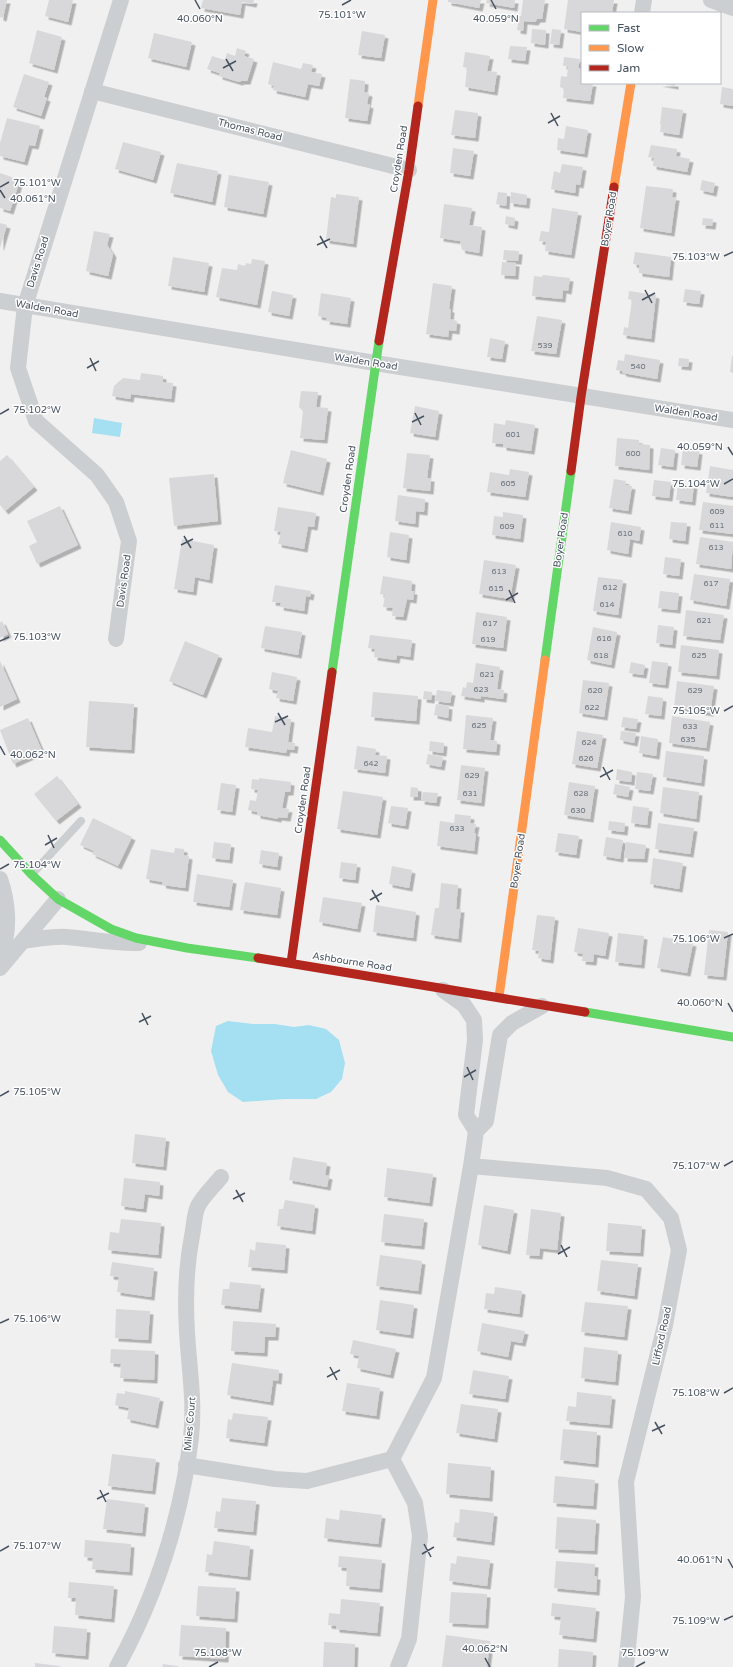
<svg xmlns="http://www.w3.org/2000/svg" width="733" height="1667" font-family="'Varela Round',sans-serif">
	<defs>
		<filter id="shadow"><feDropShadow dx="3.5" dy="3.5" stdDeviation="0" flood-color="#0004"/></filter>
	</defs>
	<rect width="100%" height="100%" fill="#f1f0f0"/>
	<!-- water -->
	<path fill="#a5e0f2" d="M94 418 122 423 120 437 92 433Z
		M228 1021 253 1024H275L294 1027 309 1025 326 1029 339 1040 345 1063 342 1079 331 1092 316 1099H285L243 1102 228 1092 218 1075 211 1051 216 1026Z"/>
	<!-- building -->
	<path fill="#d8d8da" filter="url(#shadow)" d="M0 0H7L3 18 0 17Z
		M49 0H73L68 22 45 16Z
		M203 0H254L253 4 242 2 240 15 201 8Z
		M448 0H481L479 8 448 2Z
		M487 0H515L514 8 486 3Z
		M523 0H545L542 19H537L535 22 524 21 523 31 517 30 519 16H521Z
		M568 0H614L612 13H582V32L564 29Z
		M532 29 546 30 545 45 531 43Z
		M552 29 561 30 559 45 550 44Z
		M37 30 62 37 54 70 29 63Z
		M362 31 385 35 381 58 358 55Z
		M154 33 192 42 186 67 148 58Z
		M510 46 527 47 525 61 508 59Z
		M237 48 246 51 244 56 254 59 247 81H241L239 82 219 76V73L207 69 212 56 225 60 227 53 235 56Z
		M465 52 490 56 487 71 497 72 494 92 465 87 467 68 463 67Z
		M564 57 580 59 578 68 582 69V83H593L590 101 563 98 564 89 560 87 561 76 567 77 568 66H563Z
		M273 62 301 69 303 63 313 65 311 72 322 74 319 86 308 84 305 97 273 90 274 86 268 84Z
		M24 74 49 82 44 97 47 98 41 116 13 107Z
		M350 79 365 81 364 92 369 93 367 104 370 105 367 121 345 118Z
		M659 83H675V86Z
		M722 87 733 89V106L720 104Z
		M662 107 683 110 679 135 660 132 661 125 660 124Z
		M455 110 478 113 475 138 451 135Z
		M7 118 40 126 35 146 29 145 24 162 0 156V143Z
		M566 126 588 130 584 154 557 150 558 138 564 139Z
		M123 142 161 152 153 180 115 169Z
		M651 145 677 149 676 156 690 159 687 172 653 166 654 158 648 157Z
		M453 148 474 151 470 176 450 173Z
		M177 163 218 171 212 202 170 193Z
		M562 164 583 167 580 185 576 184 575 193 551 189 554 171 560 173Z
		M0 173 20 180 10 211 0 208Z
		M229 175 269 182 263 214 224 207Z
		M702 180 715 183 713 193 700 190Z
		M646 186 673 189 672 197H676L671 233 640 228Z
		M498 192 507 193 506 206 496 204Z
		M511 192 527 195 526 205 510 203Z
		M336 194 359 197 353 244 326 240 331 197 336 198Z
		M444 204 472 208 469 225 482 227 479 253 462 250 460 241 440 238Z
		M552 208 578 212 571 255 545 251 546 242 539 241 541 231 549 232Z
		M506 216 515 218 514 226 505 224Z
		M703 218 713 219 712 226 702 225Z
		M0 223 7 225 0 248Z
		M94 231 110 234 107 245 113 254 108 276 86 271Z
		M504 250 519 251 518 261 503 260Z
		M635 252 671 257 669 277 639 273V265L633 264Z
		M173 257 209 263 204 292 168 286Z
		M252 259 265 261 257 305 216 297 222 268 237 270 238 264 245 266 246 263 251 264Z
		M502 262 516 263 515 276 501 275Z
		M543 275 570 278 568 291 563 290 562 299 532 296 534 276 542 277Z
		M433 283 452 286 449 309H451L450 319 457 321 456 331 449 330 448 337 426 334Z
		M685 289 701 291 699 304 683 302Z
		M272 291 293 295 289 316 268 312Z
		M629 291 656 295 651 339 623 335 624 327 628 328 632 300 628 299Z
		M321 293 351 298 347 324 326 321 327 318 318 316Z
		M537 316 562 320 556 354 531 351Z
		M490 338 505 341 502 359 487 357Z
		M625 354 660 360 657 379 623 373 622 371 616 370 618 360 624 361Z
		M732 356H733V373L730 372Z
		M679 358 689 359 688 367 678 366Z
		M141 373 163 376V382L173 383 171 399 131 394 130 399 112 396 114 386 123 378 140 380Z
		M301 391 318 392 316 407 328 408 324 440 300 438 303 411 299 407Z
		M415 406 439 411 435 437 410 433Z
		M506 420 535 425 531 451 503 447V444L492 443 494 423 505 425Z
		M617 438 639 440V444L650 445 649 470 615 466Z
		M661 448 675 450 673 467 658 465Z
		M683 449 699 451 697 467 681 465Z
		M291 450 327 459 320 492 283 483Z
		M407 453 430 455 427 478H431L430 491 403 488Z
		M7 455 34 487 5 511 0 505V461Z
		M710 466 733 470V497L706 493Z
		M510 469 529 472 525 497 487 492 490 472 509 475Z
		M214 474 218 521 174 526 169 478Z
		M614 479 626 481 625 485 632 486 628 511 609 508Z
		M654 480 671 482 669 498 652 496Z
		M678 484 694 485 692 502 676 500Z
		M398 495 425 499 424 512 416 511 415 524 395 521Z
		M703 502 733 506V534L699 530Z
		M60 506 78 545 37 564 29 546 37 542 27 521Z
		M278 507 316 513 314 527 308 526 304 549 278 544 281 532 274 531Z
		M503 512 523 515 520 539 492 535 494 516 503 517Z
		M611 522 641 527 639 541 630 539 628 554 607 550Z
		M671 522 687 523 685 541 669 539Z
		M390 532 409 535 406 560 387 557Z
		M700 537 733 542 731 569 696 564Z
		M182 539 214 545 209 580 195 577 193 592 174 589Z
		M665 557 681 559 679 576 663 574Z
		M484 560 516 565 510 599 479 594Z
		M694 574 730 579 726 606 690 600Z
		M383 576 412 581 411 591H414L413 600 407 599 403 617 392 616 393 608 383 607 385 595 380 594Z
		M598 577 623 580 618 615 593 611Z
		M275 585 311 591 310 597 306 596 304 611 280 607 281 603 272 602Z
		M660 591 679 593 677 610 658 608Z
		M686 610 724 615 720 640 683 636Z
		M476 612 507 617 503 648 472 644Z
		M2 621 8 634 0 638V623Z
		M658 625 674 627 672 645 656 643Z
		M265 626 302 632 298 655 261 648Z
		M593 627 617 632 611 665 587 660Z
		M370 635 412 640 410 657 397 655 396 660 374 657 375 649 368 648Z
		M185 641 219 655 203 695 169 681Z
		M681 645 719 650 716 676 678 672Z
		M0 661 17 699 0 707Z
		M652 661 668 663 665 685 649 683Z
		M631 662 645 665 643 675 629 673Z
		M476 663 500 667 497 689 504 690 503 699 481 696V699L461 696 463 687 466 688 467 682 473 683Z
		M272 672 297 677 293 701 276 698 278 691 269 689Z
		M583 680 609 683 604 717 579 713Z
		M677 681 714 686 710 713 674 707Z
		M437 690 452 692 450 703 435 701Z
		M424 691 432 692 431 700 423 699Z
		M373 692 418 696 416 721 371 717Z
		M648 696 663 698 661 716 645 714Z
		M89 701 134 704 131 750 86 747Z
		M436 704 449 706 448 718 434 715Z
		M466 715 493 718 490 740 497 741 496 752 463 749Z
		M275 716 291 719 288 742 295 743 294 750 287 749 286 753 245 747 248 728 272 732Z
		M672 716 710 722 706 748 669 743Z
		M623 717 638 719 636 729 621 727Z
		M28 718 42 751 13 764 0 730Z
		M577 731 603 735 597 768 572 764Z
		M621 731 636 733 634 743 620 740Z
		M641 736 658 739 656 756 639 753Z
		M430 741 444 743 443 753 429 751Z
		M357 746 376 749 375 755 387 756 385 773 354 769Z
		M666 751 704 756 701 783 663 777Z
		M428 754 443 757 441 767 426 764Z
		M461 765 485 768 481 803 457 800Z
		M617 769 632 772 631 782 616 780Z
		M637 772 653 774 650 791 635 789Z
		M57 776 78 804 56 821 34 794Z
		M259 778 291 782 290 792H285L282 808 289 809 287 818 278 817V819L257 815V812L248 810 250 800 256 801 258 790 251 789 252 779 259 780Z
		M569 782 595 786 590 819 564 815Z
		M221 783 236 785 232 812 217 810Z
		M615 784 630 787 628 797 613 794Z
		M411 787 418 788V797H410Z
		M663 787 699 792 696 819 660 813Z
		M343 791 383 797 377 835 337 829Z
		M423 792 438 793 436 803 421 801Z
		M391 806 408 808 405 826 388 823Z
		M633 806 649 808 647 825 631 823Z
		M455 814 471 816 470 823 476 824 474 833H476L474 851 437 846 440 821 454 823Z
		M93 818 132 837 118 866 92 854 94 851 80 845Z
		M609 821 625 823 624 832 608 830Z
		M658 823 694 828 690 854 655 849Z
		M558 833 579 836 576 855 555 852Z
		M606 837 623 840 620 859 603 856Z
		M214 842 231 844 229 860 212 858Z
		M626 842 646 845 644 859 624 858Z
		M175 848 184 849V855L189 856 185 888 163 885 162 882 146 879 151 849 174 853Z
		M261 850 279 853 277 867 259 864Z
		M653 858 683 863 679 889 650 884Z
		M341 862 357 864 355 880 339 878Z
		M392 866 412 870 409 888 389 884Z
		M197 874 233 880 229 907 193 902Z
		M245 882 281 888 277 915 240 910Z
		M441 883 458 885 456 909H461L458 939 431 935 435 908H439Z
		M323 897 362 903 357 929 319 922Z
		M376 905 416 912 413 938 373 932Z
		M537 915 555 917 550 960 538 958 539 951 532 950Z
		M578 928 609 933 605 956 594 954 593 962 582 961 583 954 574 952Z
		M709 930 728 932 723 977 704 975Z
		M618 933 644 936 641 965 615 962Z
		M663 937 693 943 687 973 657 968Z
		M135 1134 166 1138 163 1167 132 1163Z
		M293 1157 327 1163 325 1175 329 1176 327 1187 289 1180Z
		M387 1168 433 1174 429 1203 384 1197Z
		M124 1178 160 1182 159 1196 145 1194 143 1209 121 1206Z
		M285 1200 315 1205 312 1231 277 1226 279 1209H283Z
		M484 1205 514 1210 507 1251 478 1245Z
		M531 1209 561 1213 557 1250 540 1248 539 1256 526 1255Z
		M384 1214 424 1219 421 1246 381 1242Z
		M121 1219 161 1223 158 1255 108 1250 110 1232 119 1233Z
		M608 1223 642 1226 640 1253 606 1251Z
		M256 1242 286 1245 284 1270 248 1267 250 1249 255 1251Z
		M380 1255 422 1261 418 1291 376 1286Z
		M601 1260 638 1264 634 1296 597 1291Z
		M112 1262 154 1268 151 1297 117 1292 119 1277 110 1276Z
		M230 1282 261 1285 258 1309 221 1305 223 1289H229Z
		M495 1287 522 1291 519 1314 484 1309 486 1293 494 1294Z
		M380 1300 414 1305 410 1335 376 1330Z
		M585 1302 628 1306 624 1337 581 1332Z
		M116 1309 150 1311 148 1340 115 1338Z
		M233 1321 276 1324 275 1337H265L264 1353 231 1351Z
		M482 1323 525 1331 522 1343 511 1341 508 1357 477 1351Z
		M353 1340 396 1349 390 1375 357 1368 359 1356 350 1354Z
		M584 1347 618 1351 615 1382 581 1378Z
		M111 1349 155 1351 154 1380 120 1378 121 1364 110 1363Z
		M232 1363 279 1370 278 1381 273 1380 270 1402 227 1395Z
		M473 1370 509 1376 505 1399 469 1394Z
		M347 1383 380 1388 376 1416 342 1411Z
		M125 1391 160 1398 155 1425 127 1419 129 1408 115 1405 117 1393 125 1394Z
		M577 1392 612 1396 609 1425 566 1421 568 1406 576 1407Z
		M461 1404 498 1409 494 1439 456 1433Z
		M233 1413 268 1417 264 1443 226 1438 228 1419 232 1420Z
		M563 1429 597 1432 595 1464 560 1460Z
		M112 1454 156 1459 152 1491 108 1486Z
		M448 1463 491 1467 489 1498 446 1494Z
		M555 1476 595 1480 593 1506 553 1503Z
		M222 1498 256 1501 253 1532 214 1528 216 1511 220 1512Z
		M107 1499 145 1504 142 1533 103 1529Z
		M460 1509 494 1513 491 1542 453 1537 455 1522 459 1523Z
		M340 1510 382 1515 378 1544 324 1538 326 1518 339 1520Z
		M557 1517 596 1520 594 1551 555 1549Z
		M85 1540 131 1544 129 1572 92 1569 93 1558 84 1557Z
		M214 1541 250 1546 247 1577 205 1572 207 1554 212 1555Z
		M339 1556 382 1560 379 1589 346 1586 347 1568 338 1567Z
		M457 1556 490 1560 487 1586 449 1581 451 1563 456 1564Z
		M556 1561 595 1564 594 1576H597L596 1592 554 1588Z
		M69 1582 114 1586 111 1619 75 1615 76 1598H68Z
		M198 1586 236 1588 234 1619 196 1616Z
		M451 1592 487 1594 485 1625 449 1623Z
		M341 1599 380 1603 377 1633 336 1629V1626L328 1625 329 1613 340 1614Z
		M552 1603 596 1608 593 1639 559 1635 561 1617 551 1616Z
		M181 1625 226 1628 225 1659 179 1656Z
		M54 1626 87 1629 85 1656 52 1653Z
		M446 1635 490 1641 487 1667H442Z
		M324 1642 355 1644 354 1667H323Z
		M559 1649 593 1652 592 1667H558Z
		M35 1663 60 1666V1667H35Z
		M163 1664 178 1666V1667H162Z"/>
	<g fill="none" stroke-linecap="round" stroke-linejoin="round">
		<!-- lane -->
		<path stroke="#cccfd1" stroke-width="8" d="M32 874 81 821"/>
		<!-- street -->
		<path stroke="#cccfd1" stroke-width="16" d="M711 0 733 8
			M642 13 644 0
			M92 91 409 170
			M0 301 375 363 733 420
			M116 639 129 541 116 502 97 475 36 421 18 368 25 306 121 0
			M0 879C8 902 11 932 0 955
			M23 941C38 939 52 936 67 937 91 939 114 944 139 943
			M0 968 58 899
			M476 1131 486 1121 500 1035 512 1023 542 1006
			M471 1166 607 1178 646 1189 671 1218 679 1250 665 1325 626 1482 633 1597 626 1667
			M392 1459 415 1503 420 1536 409 1639 398 1667
			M186 1465 275 1479 307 1481 392 1459 434 1378 471 1166 476 1131 466 1115 475 1040 474 1020 464 1005 443 990
			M117 1667C156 1596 181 1518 191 1438 195 1401 189 1368 187 1332 185 1300 186 1267 192 1236 194 1227 194 1214 198 1206 203 1196 214 1186 221 1177"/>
		<!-- fast -->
		<path stroke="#63d668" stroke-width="9" d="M545 660 571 471
			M332 672 379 341
			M0 840 31 874 58 899 111 929 136 938 187 948 258 958
			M585 1012 733 1037"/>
		<!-- slow -->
		<path stroke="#ff974d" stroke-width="9" d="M418 106 433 0
			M614 187 631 83
			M499 997 545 660"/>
		<!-- jam -->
		<path stroke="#b3261e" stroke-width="9" d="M379 341 409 170 418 106
			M571 471 581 397 614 187
			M258 958 585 1012
			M291 963 332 672"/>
	</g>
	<!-- ticks -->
	<path fill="none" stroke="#46525f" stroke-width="1.5" d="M195 0 200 9M491 0 496 9M342 5 351 0M226 59 233 71M223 68 236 61M551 113 558 126M548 123 560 116M0 187 9 182M0 190 5 198M320 236 327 248M317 245 330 239M724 256 733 252M645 290 652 303M642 300 655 293M90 358 96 371M87 368 99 361M415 413 421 425M0 414 9 409M412 422 424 416M728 447 733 455M724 484 733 479M184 536 191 548M181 545 193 539M509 590 515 603M506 600 518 593M0 641 9 637M724 711 733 706M278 713 285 725M275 722 288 716M0 746 5 755M603 767 610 780M600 777 613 770M48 835 54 848M45 845 57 838M0 869 9 864M372 890 379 902M370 900 382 893M724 938 733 934M728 1003 733 1012M142 1013 148 1025M139 1022 151 1016M467 1067 473 1080M464 1077 476 1070M0 1096 9 1091M724 1166 733 1161M236 1190 243 1202M233 1199 245 1193M561 1245 567 1257M558 1254 570 1247M0 1323 9 1319M330 1367 337 1380M327 1377 340 1370M724 1393 733 1388M655 1422 662 1434M652 1431 665 1425M100 1490 106 1502M97 1499 109 1493M424 1544 431 1557M0 1551 9 1546M422 1554 434 1547M728 1559 733 1568M724 1620 733 1616M485 1658 490 1667M209 1667 218 1662M636 1667 645 1662"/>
	<g text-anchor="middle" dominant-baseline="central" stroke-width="3" stroke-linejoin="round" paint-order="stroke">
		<!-- number labels -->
		<g font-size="8" fill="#6c757f">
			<text x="545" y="345">539</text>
			<text x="638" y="366">540</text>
			<text x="513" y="434">601</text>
			<text x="633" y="453">600</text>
			<text x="508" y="483">605</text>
			<text x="717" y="511">609</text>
			<text x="717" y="525">611</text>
			<text x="507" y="526">609</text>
			<text x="625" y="533">610</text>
			<text x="716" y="547">613</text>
			<text x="499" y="571">613</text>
			<text x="711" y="583">617</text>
			<text x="610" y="587">612</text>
			<text x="496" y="588">615</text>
			<text x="607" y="604">614</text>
			<text x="704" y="620">621</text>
			<text x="490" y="623">617</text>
			<text x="604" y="638">616</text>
			<text x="488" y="639">619</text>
			<text x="601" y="655">618</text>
			<text x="699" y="655">625</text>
			<text x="487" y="674">621</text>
			<text x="481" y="689">623</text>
			<text x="595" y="690">620</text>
			<text x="695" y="690">629</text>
			<text x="592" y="707">622</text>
			<text x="479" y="725">625</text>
			<text x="690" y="726">633</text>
			<text x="688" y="739">635</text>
			<text x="589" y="742">624</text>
			<text x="586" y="758">626</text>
			<text x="371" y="763">642</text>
			<text x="472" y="775">629</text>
			<text x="470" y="793">631</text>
			<text x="581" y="793">628</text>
			<text x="578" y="810">630</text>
			<text x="457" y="828">633</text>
		</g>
		<!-- street labels -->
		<g font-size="10" fill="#46525f" stroke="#fff">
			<text transform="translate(250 130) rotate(14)">Thomas Road</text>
			<text transform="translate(399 159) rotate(-81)">Croyden Road</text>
			<text transform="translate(609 219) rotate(-81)">Boyer Road</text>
			<text transform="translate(38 262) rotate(-73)">Davis Road</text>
			<text transform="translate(47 309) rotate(10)">Walden Road</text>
			<text transform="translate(366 362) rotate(9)">Walden Road</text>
			<text transform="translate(686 413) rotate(9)">Walden Road</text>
			<text transform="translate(348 479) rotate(-82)">Croyden Road</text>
			<text transform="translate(561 540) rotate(-82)">Boyer Road</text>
			<text transform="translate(124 581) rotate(-82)">Davis Road</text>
			<text transform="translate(303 800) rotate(-82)">Croyden Road</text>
			<text transform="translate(518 861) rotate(-82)">Boyer Road</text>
			<text transform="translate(352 962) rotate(9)">Ashbourne Road</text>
			<text transform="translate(662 1336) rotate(-78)">Lifford Road</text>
			<text transform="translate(190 1424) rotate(-85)">Miles Court</text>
		</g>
	</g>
	<g font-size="10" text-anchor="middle" fill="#46525f" stroke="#fff" stroke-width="3" stroke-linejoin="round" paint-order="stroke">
		<text x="342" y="18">75.101°W</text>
		<text x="200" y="22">40.060°N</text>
		<text x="496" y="22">40.059°N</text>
		<text x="37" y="186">75.101°W</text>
		<text x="33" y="202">40.061°N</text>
		<text x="696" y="260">75.103°W</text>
		<text x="37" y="413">75.102°W</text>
		<text x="700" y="450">40.059°N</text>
		<text x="696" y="487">75.104°W</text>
		<text x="37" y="640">75.103°W</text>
		<text x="696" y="714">75.105°W</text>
		<text x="33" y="758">40.062°N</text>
		<text x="37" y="868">75.104°W</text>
		<text x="696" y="942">75.106°W</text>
		<text x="700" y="1006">40.060°N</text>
		<text x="37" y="1095">75.105°W</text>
		<text x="696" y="1169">75.107°W</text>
		<text x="37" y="1322">75.106°W</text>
		<text x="696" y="1396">75.108°W</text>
		<text x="37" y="1549">75.107°W</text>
		<text x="700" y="1563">40.061°N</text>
		<text x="696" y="1624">75.109°W</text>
		<text x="485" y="1652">40.062°N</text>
		<text x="218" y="1656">75.108°W</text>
		<text x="645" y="1656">75.109°W</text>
	</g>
	<!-- legend -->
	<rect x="581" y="12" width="140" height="72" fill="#ffffff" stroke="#b5babf"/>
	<rect x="589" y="25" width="20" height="6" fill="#63d668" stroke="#b5babf"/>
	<text x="617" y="32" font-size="12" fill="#46525f">Fast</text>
	<rect x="589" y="45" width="20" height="6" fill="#ff974d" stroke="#b5babf"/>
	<text x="617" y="52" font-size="12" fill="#46525f">Slow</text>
	<rect x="589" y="65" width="20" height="6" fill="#b3261e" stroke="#b5babf"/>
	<text x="617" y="72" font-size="12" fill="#46525f">Jam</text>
</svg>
